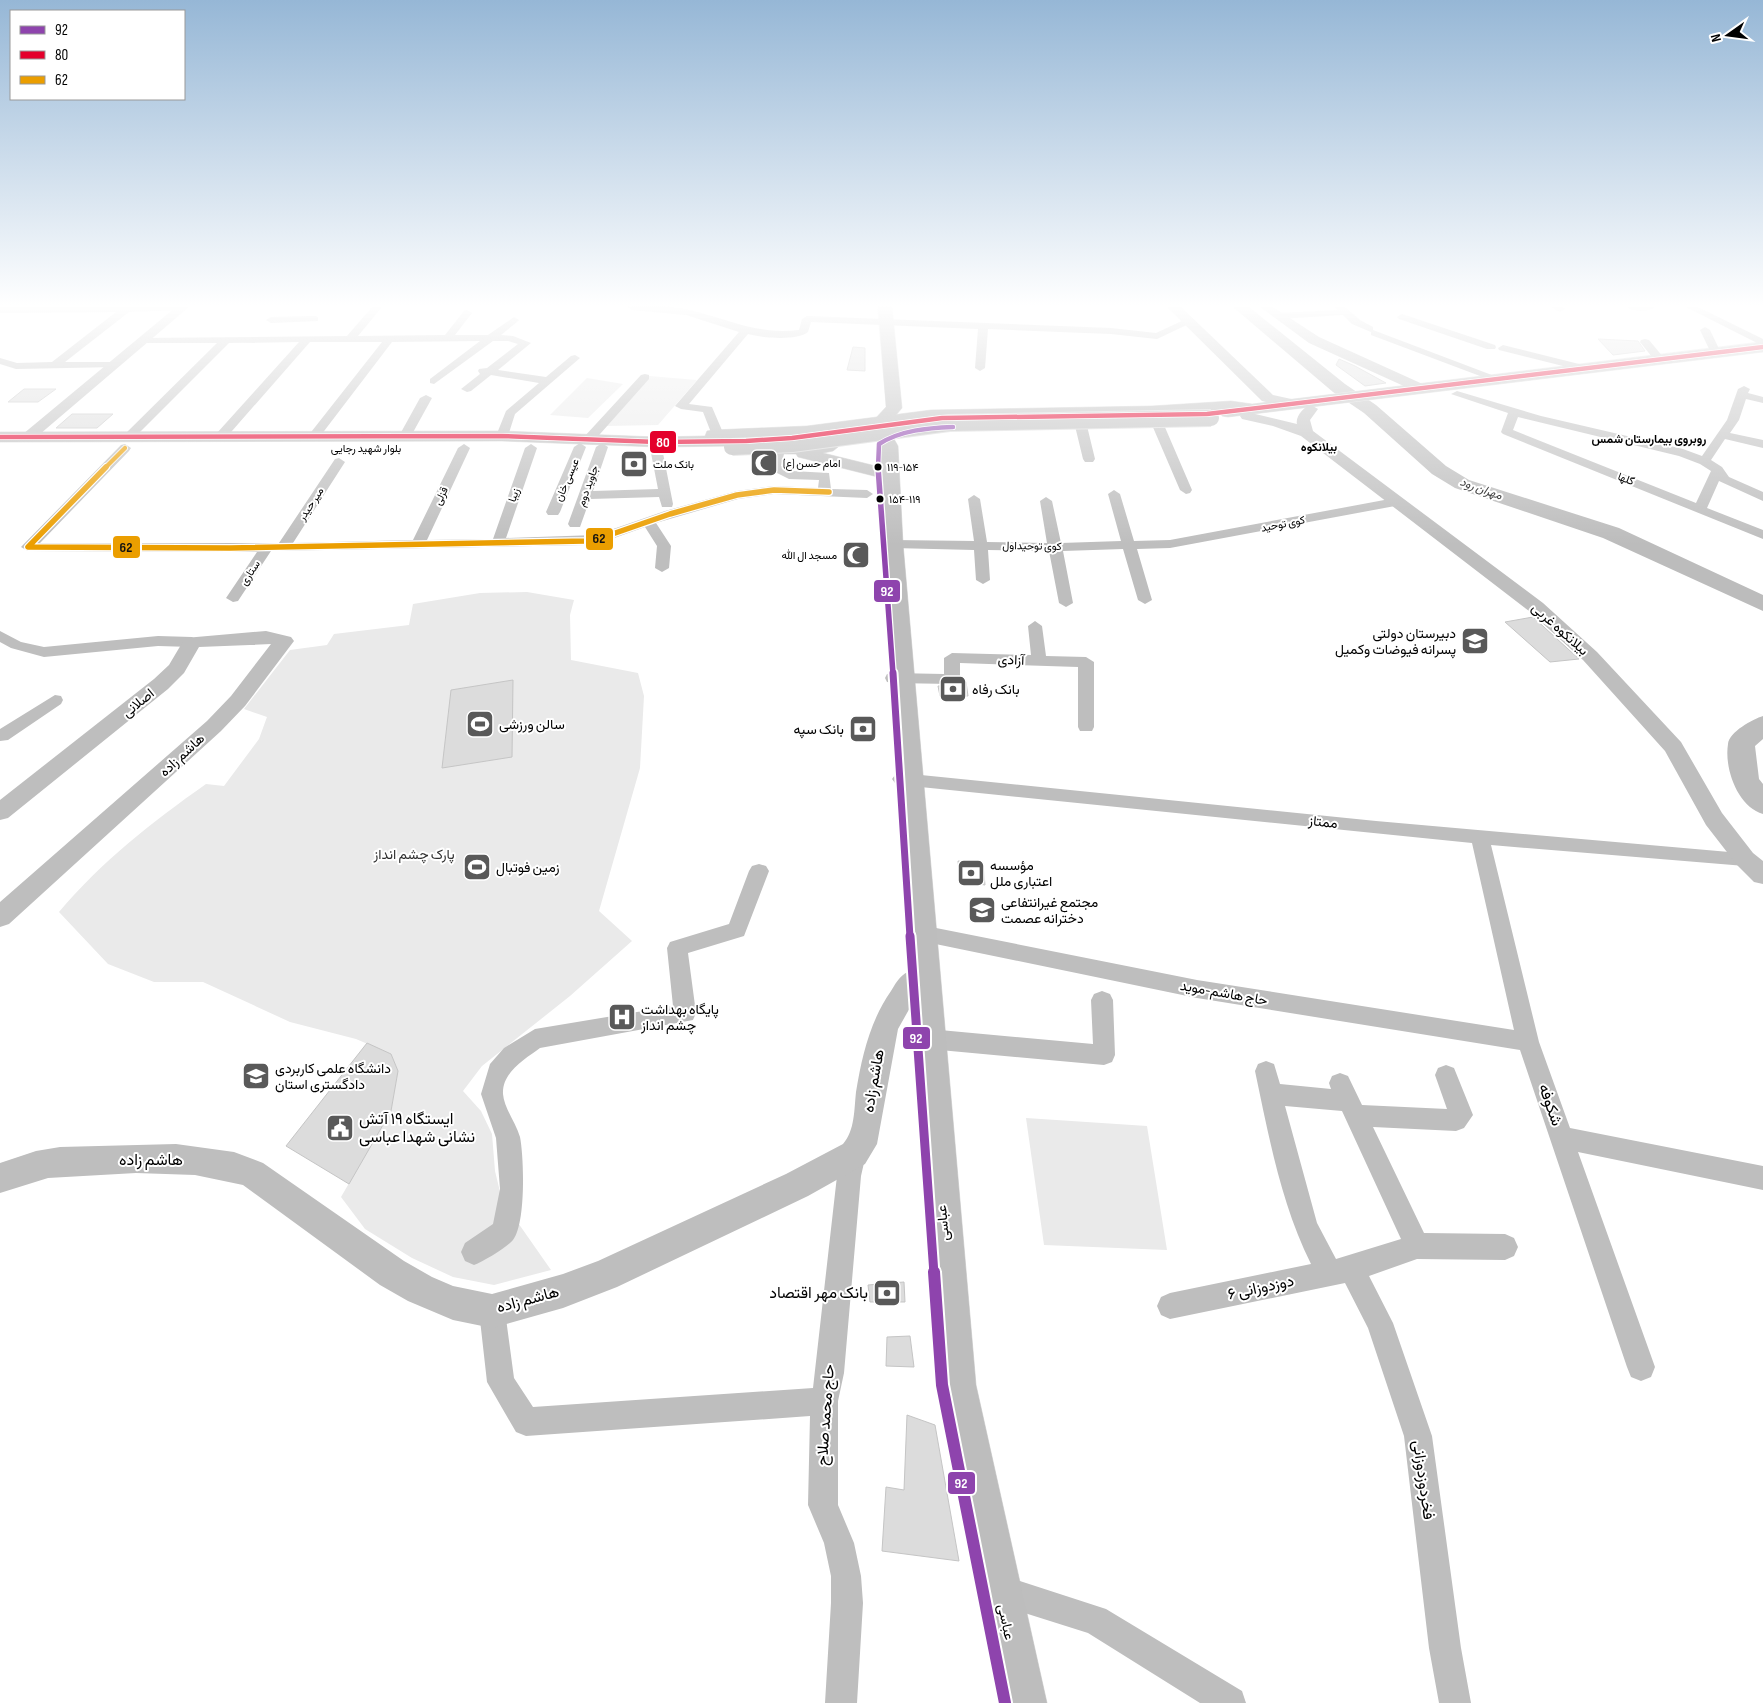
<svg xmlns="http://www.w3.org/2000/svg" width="1763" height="1703" font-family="'Sofia Sans Condensed',Vazirmatn,sans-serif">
	<rect width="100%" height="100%" fill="#fff"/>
	<!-- green -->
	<path fill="#eaeaea" d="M649 376 697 380 658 425 604 426Z
		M587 378 623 384 588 418 550 415Z
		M527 592 574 600 570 615 571 660 638 673 644 696 640 768 599 911 632 941 570 996 482 1066 463 1091 481 1111 492 1134 495 1171 502 1200 551 1270 494 1285 453 1277 412 1258 365 1229 341 1197 391 1111 398 1071 391 1054 356 1039 290 1022 203 982H154L108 964 59 912C101 862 152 822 206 784L224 786 259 739 267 717 244 709 290 650 327 645 334 634 409 625 413 604 480 593Z
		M1026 1118 1147 1126 1167 1250 1044 1245Z"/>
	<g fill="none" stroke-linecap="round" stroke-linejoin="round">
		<!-- river -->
		<path fill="#bcbcbc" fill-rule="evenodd" d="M1233 307H1249L1345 384 1376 405 1446 466 1469 480 1619 528 1763 595V611L1603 538 1455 488 1432 474 1364 413 1333 392Z
			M1763 716V739L1755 746 1759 779 1763 784V814C1738 807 1724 769 1728 744 1729 732 1753 719 1763 716Z"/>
	</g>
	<!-- building -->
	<path fill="#dcdcdc" stroke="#c5c5c5" d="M1598 339 1638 341 1645 351 1613 355Z
		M853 347 865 348V371L847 370Z
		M1339 359 1355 366 1386 383 1365 386 1336 365Z
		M24 389H56L38 402H8Z
		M72 414H113L97 428H56Z
		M1533 617 1579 659 1550 662 1505 622Z
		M513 680 512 757 442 768 451 690Z
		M961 682H966L968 696H940L938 686H952Z
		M958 861 983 864 985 885 960 881Z
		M367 1043 391 1054 398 1071 391 1111 349 1184 286 1146Z
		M904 1282 905 1302H870L868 1285Z
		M910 1336 914 1367 886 1366 887 1337Z
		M907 1415 935 1425 959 1561 882 1551 886 1487 904 1490Z"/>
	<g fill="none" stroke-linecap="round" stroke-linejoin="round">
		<!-- primary casing -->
		<g stroke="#dbdbdb" stroke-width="1">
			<path id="primary" d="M878 307H892L902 408 891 421 894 439 898 446 903 544 976 1385 1047 1703H999L936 1385 883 544 880 446 876 439 874 420 886 407Z"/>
		</g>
		<!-- trunk casing -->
		<g stroke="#dbdbdb" stroke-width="1">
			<path id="trunk" d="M1763 342V352L1228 417 1222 416 1220 412 1152 416 931 420 838 432 843 443 833 451 823 453 884 468 887 472 884 476 878 477 798 457 796 454H769L766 450 769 446 775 445 823 442 824 438 820 434 740 439 739 445 733 446 657 447 502 441 0 442V432L502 431 657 437 705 436 707 431 713 430 807 426 931 410 1152 406 1231 401 1252 404Z"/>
		</g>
		<!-- minor -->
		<path fill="#bebebe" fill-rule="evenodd" d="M0 307H187L182 310 129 312 65 362H113L117 363V367L16 369 0 364V358L17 363 52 362 116 312 0 313Z
			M372 307H382L358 336 445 335 464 311 467 310 472 313 455 335H488L514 317 519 320 517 322 501 335 513 336 531 343 498 370 546 377 571 356 575 355 580 358 515 414 508 436 502 440 496 436 506 411 539 383 491 375 471 391 467 392 461 389 480 374 478 371 479 369 487 368 518 344 508 341H493L434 384 430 383V379L480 341 392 342 318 439 314 440 308 436 382 342H310L225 439 221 440 215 436 217 433 299 342 229 343 133 439 129 440 123 436 217 343H143L139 342V338L347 336Z
			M627 307C646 305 670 305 689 310 729 319 756 335 799 330L802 319 807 316 1111 328 1156 333 1186 319 1195 321 1157 339 1111 334 988 329 985 368 980 371 975 368 978 329 811 322 808 332C797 341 762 338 748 334L689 404 712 407 724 435 718 439 712 435 703 412 681 409 675 406 739 332 686 315 632 310Z
			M1335 307H1345L1360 320 1373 327V330L1505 380 1500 383 1496 382 1371 335V332L1352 324 1343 315 1278 319 1273 316 1278 313 1337 310Z
			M1551 307H1563L1565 309 1560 312Z
			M1627 307H1655C1649 312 1633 312 1627 307Z
			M1686 307H1698L1763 339V346Z
			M1402 314 1495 345 1496 347 1495 349H1487L1399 319 1397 317Z
			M315 316 318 317V321L271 323 266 320 271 317Z
			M1705 327 1710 330 1721 353 1720 355H1712L1711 353 1700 330Z
			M1645 339 1649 340 1664 358V362H1656L1640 342 1641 340Z
			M1503 345 1591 367 1592 369 1587 372 1499 350 1498 348Z
			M645 374 649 375V379L592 443H584V437L641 375Z
			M1744 386 1750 389 1748 393 1763 397V403L1746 399 1739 420 1730 433 1763 440V448L1725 439 1711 460 1722 467 1729 477 1763 492V501L1719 481 1707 508 1763 530V539L1503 434 1501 432 1508 413 1451 394 1457 391 1541 416 1683 449 1702 456 1727 420 1738 389ZM1518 417 1679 456 1700 464 1711 471 1696 503 1513 430Z
			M426 395 432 398 411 436 405 440 401 439 399 436 420 398Z
			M1158 422 1164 425 1192 490 1190 493 1186 494 1180 490 1152 425Z
			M1081 423 1087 426 1095 459 1093 462H1085L1083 459 1075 426Z
			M580 443 586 447 560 512 558 515H548L546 512 574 447Z
			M602 443 608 447 593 491 658 489 650 448 656 444 662 448 673 504 672 507H662L659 497 590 499 580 527H570L568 524 596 447Z
			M125 444 131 448 129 451 40 543H279L335 459 339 458 345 462 293 543 413 540 458 448 464 444 470 448 427 540 493 539 525 448 531 444 537 448 506 538 596 535 665 511 737 491 774 486 818 488 819 480 789 479 771 470 769 467 773 450 779 446 785 450 781 466 792 471 829 473 831 489 867 490 873 494 867 498 774 494 738 499 656 523 671 546 669 568 662 572 655 568 657 546 645 527 603 542 585 545 271 551 238 601 233 602 226 598 257 552 28 551 21 547 121 445Z
			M1114 490 1120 494 1134 541 1170 540 1395 498 1401 502 1395 506 1170 548 1137 549 1152 600 1145 604 1138 600 1123 549 1063 551 1073 603 1066 607 1059 603 1049 551 988 550 990 580 983 584 976 580 974 550 893 548 886 544 893 540 974 541 968 499 974 495 980 499 987 542 1047 543 1040 501 1046 497 1052 501 1061 543 1121 541 1108 494Z
			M1035 621 1042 626 1046 656 1086 657 1094 662V727L1092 731H1080L1078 727V667L960 663V679L958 683 952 684 893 683 887 682 885 678 887 674 893 673 944 674V658L952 653 1031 655 1028 626Z
			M0 631 21 642 44 647 158 636 192 637 200 642 192 647 158 646 44 657 11 648 0 642Z
			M55 695 61 696 63 700 61 704 8 740 0 741V729Z
			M901 773 1376 821 1752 854 1754 859 1752 864 1745 866 1491 845 1539 1042 1570 1128 1763 1166V1190L1578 1152 1655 1367 1651 1377 1641 1381 1631 1377 1627 1367 1520 1050 1197 998 921 941 914 939 911 933 914 927 921 925 1197 980 1514 1030 1472 843 901 785 895 783 892 779 895 775Z
			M759 864 766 866 769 871 744 936 688 953 696 1013 693 1020 540 1048C525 1059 502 1072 503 1094 504 1108 516 1123 520 1137 524 1157 526 1224 513 1240 506 1248 484 1261 474 1265L465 1261 461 1252 465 1243 493 1224 500 1189 496 1138 481 1094 490 1064 504 1048 535 1029 673 1006 667 948 670 942 729 924 749 871 752 866Z
			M1102 991 1110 994 1113 1000 1115 1055 1112 1062 1104 1065 929 1049 921 1046 918 1039 921 1032 929 1029 1093 1044 1091 1000 1094 994Z
			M1266 1061 1274 1064 1280 1084 1331 1089 1329 1083 1332 1076 1340 1073 1348 1076 1362 1105 1447 1109 1435 1075 1438 1068 1446 1065 1454 1068 1473 1115 1464 1128 1456 1131 1373 1127 1424 1233 1505 1234 1514 1238 1518 1247 1514 1256 1505 1260 1417 1259 1369 1276 1393 1323 1432 1436 1461 1648 1471 1703H1439L1429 1648 1404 1436 1368 1328 1345 1283 1170 1319 1161 1315 1157 1306 1161 1297 1170 1293 1311 1264C1281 1204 1269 1137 1255 1071L1258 1064ZM1285 1106 1342 1111 1401 1239 1336 1259 1317 1223Z
			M854 1143 862 1146 866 1154 861 1176 844 1373 838 1401V1505L854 1543 861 1576 863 1603 857 1703H825L831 1603V1576L824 1543 808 1505 810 1416 526 1436 516 1432 487 1382 479 1311 483 1302 492 1298 501 1302 505 1311 514 1378 533 1407 813 1388 837 1176 846 1146Z
			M1001 1575 1106 1609 1242 1691 1246 1703H1200L1088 1633 990 1602 985 1591 990 1580Z"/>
		<!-- tertiary -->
		<path fill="#bebebe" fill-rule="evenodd" d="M176 307H189L33 440H23L21 437 23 434Z
			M1260 307H1273L1319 337 1427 386 1429 389 1427 392H1417L1309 343Z
			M1311 405 1318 409 1310 420 1313 431 1543 603 1597 652 1681 742 1722 813 1753 853 1763 861V884L1754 882 1737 865 1706 825 1665 751 1583 660 1529 611 1301 436 1273 426 1242 419 1240 416 1247 412 1297 424C1295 417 1304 406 1311 405Z
			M266 631 291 637 294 641 245 706 221 731 9 924 0 927V902L207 721 231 696 271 644 199 647 184 673 168 689 8 818 0 820V800L154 679 169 665 185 638Z
			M912 970 921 973 925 981 898 1029 877 1144 865 1164 808 1196 617 1287 563 1308 492 1328 453 1320 408 1301 380 1285 243 1185 195 1175 136 1173 48 1178 0 1193V1163L36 1151 60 1147 176 1144 234 1152 263 1163 404 1261 432 1277 453 1286 492 1294 563 1274 598 1261 786 1174 843 1144C855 1130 854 1110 856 1092 862 1056 870 1021 891 991 897 981 901 974 912 970Z"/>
		<!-- secondary -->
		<path fill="#c1c1c1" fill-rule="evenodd" d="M1167 307H1181L1273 395 1296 400 1298 403 1296 406 1290 408 1262 401Z"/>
		<!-- primary -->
		<use href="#primary" fill="#bdbdbd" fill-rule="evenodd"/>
		<!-- trunk -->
		<use href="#trunk" fill="#bdbdbd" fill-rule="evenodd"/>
		<!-- trunk-bridge casing -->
		<g stroke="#dbdbdb" stroke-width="18" stroke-linecap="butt">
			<path id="trunk-bridge" d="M732 447 792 444 949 423 1211 418"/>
		</g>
		<!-- trunk-bridge -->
		<use href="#trunk-bridge" stroke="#bdbdbd" stroke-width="16"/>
		<!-- bus-1-far4 casing -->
		<g stroke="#fff" stroke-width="6">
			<path id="bus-1-far4" d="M878 468 879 444C901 430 928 428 953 427"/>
		</g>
		<!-- bus-1-far3 casing -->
		<g stroke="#fff" stroke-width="8">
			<path id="bus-1-far3" d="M878 467 893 674"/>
		</g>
		<!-- bus-1-far2 casing -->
		<g stroke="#fff" stroke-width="11">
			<path id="bus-1-far2" d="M893 673 910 937"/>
		</g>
		<!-- bus-1-far1 casing -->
		<g stroke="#fff" stroke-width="13">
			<path id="bus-1-far1" d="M910 936 934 1274"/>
		</g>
		<!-- bus-1 casing -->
		<g stroke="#fff" stroke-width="16">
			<path id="bus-1" d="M934 1272 942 1385 1005 1703"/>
		</g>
		<!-- bus-2 casing -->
		<g stroke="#fff" stroke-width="6">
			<path id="bus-2" d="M0 437 502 436 657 442 746 441 792 438 942 418 1207 414 1763 347"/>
		</g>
		<!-- bus-3-far1 casing -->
		<g stroke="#fff" stroke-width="6">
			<path id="bus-3-far1" d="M105 468 125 448"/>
		</g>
		<!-- bus-3 casing -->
		<g stroke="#fff" stroke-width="8">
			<path id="bus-3" d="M106 467 28 547 230 548 585 541 598 539 670 514 737 495 774 490 829 492"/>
		</g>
		<!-- bus-1-far4 -->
		<use href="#bus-1-far4" stroke="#8e44ad" stroke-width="4.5"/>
		<!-- bus-1-far3 -->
		<use href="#bus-1-far3" stroke="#8e44ad" stroke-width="5.5"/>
		<!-- bus-1-far2 -->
		<use href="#bus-1-far2" stroke="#8e44ad" stroke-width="7"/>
		<!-- bus-1-far1 -->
		<use href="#bus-1-far1" stroke="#8e44ad" stroke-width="9"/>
		<!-- bus-1 -->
		<use href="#bus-1" stroke="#8e44ad" stroke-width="12"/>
		<!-- bus-2 -->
		<use href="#bus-2" stroke="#e4002b" stroke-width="4.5"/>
		<!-- bus-3-far1 -->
		<use href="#bus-3-far1" stroke="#eb9e00" stroke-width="4.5"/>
		<!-- bus-3 -->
		<use href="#bus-3" stroke="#eb9e00" stroke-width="5.5"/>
	</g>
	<!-- sky -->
	<linearGradient id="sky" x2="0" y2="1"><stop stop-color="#96b7d6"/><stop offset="0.56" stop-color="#fff"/><stop offset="1" stop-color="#fff" stop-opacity="0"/></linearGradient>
	<rect width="1763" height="545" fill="url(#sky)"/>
	<!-- icons -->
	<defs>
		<g id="mosque-square" transform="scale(1.4375)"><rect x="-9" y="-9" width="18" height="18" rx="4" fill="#595959" stroke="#fff"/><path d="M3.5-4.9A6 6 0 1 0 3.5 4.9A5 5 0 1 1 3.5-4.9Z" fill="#fff"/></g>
		<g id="bank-square" transform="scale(1.4375)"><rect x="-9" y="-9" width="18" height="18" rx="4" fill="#595959" stroke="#fff"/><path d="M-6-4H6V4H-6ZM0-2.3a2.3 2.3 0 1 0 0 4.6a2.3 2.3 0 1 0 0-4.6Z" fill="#fff"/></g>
		<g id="school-square" transform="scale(1.4375)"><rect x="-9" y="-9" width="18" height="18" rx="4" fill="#595959" stroke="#fff"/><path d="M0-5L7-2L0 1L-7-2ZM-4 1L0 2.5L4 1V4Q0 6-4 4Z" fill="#fff"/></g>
		<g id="stadium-square" transform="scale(1.4375)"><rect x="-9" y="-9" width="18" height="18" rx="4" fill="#595959" stroke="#fff"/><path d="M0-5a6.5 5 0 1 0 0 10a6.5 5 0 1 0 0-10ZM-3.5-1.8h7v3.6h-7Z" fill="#fff"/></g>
		<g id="hospital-square" transform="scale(1.4375)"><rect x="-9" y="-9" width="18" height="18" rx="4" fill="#595959" stroke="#fff"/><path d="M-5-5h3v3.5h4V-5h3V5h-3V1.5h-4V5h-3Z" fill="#fff"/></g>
		<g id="university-square" transform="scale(1.4375)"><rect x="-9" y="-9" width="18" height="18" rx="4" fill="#595959" stroke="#fff"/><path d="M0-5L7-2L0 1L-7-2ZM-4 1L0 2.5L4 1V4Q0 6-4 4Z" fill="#fff"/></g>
		<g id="civic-square" transform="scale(1.4375)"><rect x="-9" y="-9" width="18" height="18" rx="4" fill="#595959" stroke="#fff"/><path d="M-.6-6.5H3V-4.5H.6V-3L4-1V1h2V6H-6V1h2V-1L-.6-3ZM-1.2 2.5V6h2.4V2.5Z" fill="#fff"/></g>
	</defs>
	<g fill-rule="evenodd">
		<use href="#mosque-square" x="764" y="463"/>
		<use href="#bank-square" x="634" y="464"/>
		<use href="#mosque-square" x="856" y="555"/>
		<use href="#school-square" x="1475" y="641"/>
		<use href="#bank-square" x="953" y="689"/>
		<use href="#stadium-square" x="480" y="724"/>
		<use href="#bank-square" x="863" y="729"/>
		<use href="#stadium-square" x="477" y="867"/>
		<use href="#bank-square" x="971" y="873"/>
		<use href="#school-square" x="982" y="910"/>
		<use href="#hospital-square" x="622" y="1017"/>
		<use href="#university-square" x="256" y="1076"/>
		<use href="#civic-square" x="340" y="1128"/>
		<use href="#bank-square" x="887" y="1293"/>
	</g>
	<!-- markers -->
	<g fill="#000" stroke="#fff" stroke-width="2">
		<circle cx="878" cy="467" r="4.5"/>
		<circle cx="880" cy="499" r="4.5"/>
	</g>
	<g text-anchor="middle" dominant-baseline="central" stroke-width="4" stroke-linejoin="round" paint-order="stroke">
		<!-- far-street labels -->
		<g font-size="11" fill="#000" stroke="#fff">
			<text x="366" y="448">بلوار شهید رجایی</text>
			<text transform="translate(1626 479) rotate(21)">گلها</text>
			<text transform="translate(567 480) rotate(-67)">عیسی خان</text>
			<text transform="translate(588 486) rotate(-70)">جاوید دوم</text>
			<text transform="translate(514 495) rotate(-71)">زیبا</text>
			<text transform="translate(441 496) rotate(-64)">قزلی</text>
			<text transform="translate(311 504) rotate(-57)">میر حیدر</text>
			<text transform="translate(1283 524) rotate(-11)">کوی توحید</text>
			<text transform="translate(1032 546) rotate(1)">کوی توحیداول</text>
			<text transform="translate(250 573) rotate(-57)">ستاری</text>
		</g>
		<!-- far-poi labels -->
		<g font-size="11" fill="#000" stroke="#fff" text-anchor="start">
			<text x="783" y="463">امام حسن (ع)</text>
			<text x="653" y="464">بانک ملت</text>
			<text x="837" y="555" text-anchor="end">مسجد ال الله</text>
		</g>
		<!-- far-bus labels -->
		<g font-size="11" fill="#000" stroke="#fff" text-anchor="start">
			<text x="887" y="467">۱۱۹-۱۵۴</text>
			<text x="889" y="499">۱۵۴-۱۱۹</text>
		</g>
		<!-- far-neighbourhood labels -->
		<g font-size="12" font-weight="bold" fill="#000" stroke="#fff">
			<text x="1649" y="439">روبروی بیمارستان شمس</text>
			<text x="1319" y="447">بیلانکوه</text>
		</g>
		<!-- far-water labels -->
		<g font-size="12" font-style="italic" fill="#404040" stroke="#fff">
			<text transform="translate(1481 489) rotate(20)">مهران رود</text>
		</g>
		<!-- street labels -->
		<g font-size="14" fill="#000" stroke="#fff">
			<text transform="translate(1560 629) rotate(42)">بیلانکوه غربی</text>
			<text transform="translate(1011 660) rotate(2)">آزادی</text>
			<text transform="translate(138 703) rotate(-39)">اصلانی</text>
			<text transform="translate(182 755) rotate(-43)">هاشم زاده</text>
			<text transform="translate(1323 822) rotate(6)">ممتاز</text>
			<text transform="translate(1224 993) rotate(10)">حاج هاشم-موید</text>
			<text transform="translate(943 1223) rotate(-95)">عباسى</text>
			<text transform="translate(1006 1622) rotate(78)">عباسى</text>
		</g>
		<!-- poi labels -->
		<g font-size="14" fill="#000" stroke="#fff" text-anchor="start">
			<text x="1456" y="633" text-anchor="end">دبیرستان دولتی<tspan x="1456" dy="16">پسرانه فیوضات وکمیل</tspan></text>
			<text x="972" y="689">بانک رفاه</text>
			<text x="499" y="724">سالن ورزشی</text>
			<text x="844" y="729" text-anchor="end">بانک سپه</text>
			<text x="990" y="865">مؤسسه<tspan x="990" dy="16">اعتباری ملل</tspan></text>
			<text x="496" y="867">زمین فوتبال</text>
			<text x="1001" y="902">مجتمع غیرانتفاعی<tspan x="1001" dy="16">دخترانه عصمت</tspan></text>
			<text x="641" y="1009">پایگاه بهداشت<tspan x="641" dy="16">چشم انداز</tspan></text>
			<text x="275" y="1068">دانشگاه علمی کاربردی<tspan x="275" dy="16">دادگستری استان</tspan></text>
		</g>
		<!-- park labels -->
		<g font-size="14" fill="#2f2f2f" stroke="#fff">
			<text x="414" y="854">پارک چشم انداز</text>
		</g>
		<!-- near-street labels -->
		<g font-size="16" fill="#000" stroke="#fff">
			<text transform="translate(874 1081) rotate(-80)">هاشم زاده</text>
			<text transform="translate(1550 1105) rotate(71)">شکوفه</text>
			<text x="151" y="1160">هاشم زاده</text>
			<text transform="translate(1261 1288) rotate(-12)">دوزدوزانی ۶</text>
			<text transform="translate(528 1300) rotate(-15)">هاشم زاده</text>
			<text transform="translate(826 1415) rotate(-86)">حاج محمد صلاح</text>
			<text transform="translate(1423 1480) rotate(82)">فخردوزدوزانی</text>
		</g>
		<!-- near-poi labels -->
		<g font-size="16" fill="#000" stroke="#fff" text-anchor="start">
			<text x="359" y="1119">ایستگاه ۱۹ آتش<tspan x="359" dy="18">نشانی شهدا عباسی</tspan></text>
			<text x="868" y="1293" text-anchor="end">بانک مهر اقتصاد</text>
		</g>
	</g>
	<g stroke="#fff" stroke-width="2">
		<rect x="649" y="430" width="28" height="24" rx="5" fill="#e4002b"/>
		<rect x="585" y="527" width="29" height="24" rx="5" fill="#eb9e00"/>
		<rect x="112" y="535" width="29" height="24" rx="5" fill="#eb9e00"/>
		<rect x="873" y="579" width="28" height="24" rx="5" fill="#8e44ad"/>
		<rect x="902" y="1026" width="29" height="24" rx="5" fill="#8e44ad"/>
		<rect x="947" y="1471" width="29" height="24" rx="5" fill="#8e44ad"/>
	</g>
	<g font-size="14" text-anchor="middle" font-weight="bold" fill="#fff">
		<text x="663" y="447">80</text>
		<text x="887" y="596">92</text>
		<text x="916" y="1043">92</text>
		<text x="961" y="1488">92</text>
	</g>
	<g font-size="14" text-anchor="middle" font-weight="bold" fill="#111">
		<text x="599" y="543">62</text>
		<text x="126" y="552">62</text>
	</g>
	<!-- legend -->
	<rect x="10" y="10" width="175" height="90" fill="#ffffff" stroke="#999999"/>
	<rect x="20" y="26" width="25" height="8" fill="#8e44ad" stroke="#999999"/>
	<text x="55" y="35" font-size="15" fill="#000000">92</text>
	<rect x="20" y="51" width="25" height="8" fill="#e4002b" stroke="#999999"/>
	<text x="55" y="60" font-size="15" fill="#000000">80</text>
	<rect x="20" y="76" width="25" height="8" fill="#eb9e00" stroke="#999999"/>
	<text x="55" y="85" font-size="15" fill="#000000">62</text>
	<!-- north arrow -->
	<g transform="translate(1728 35) rotate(256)" stroke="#ffffff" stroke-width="4" paint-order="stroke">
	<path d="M0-4L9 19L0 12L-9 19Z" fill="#000000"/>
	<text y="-8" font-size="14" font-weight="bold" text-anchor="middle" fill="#000000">N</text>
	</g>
</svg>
